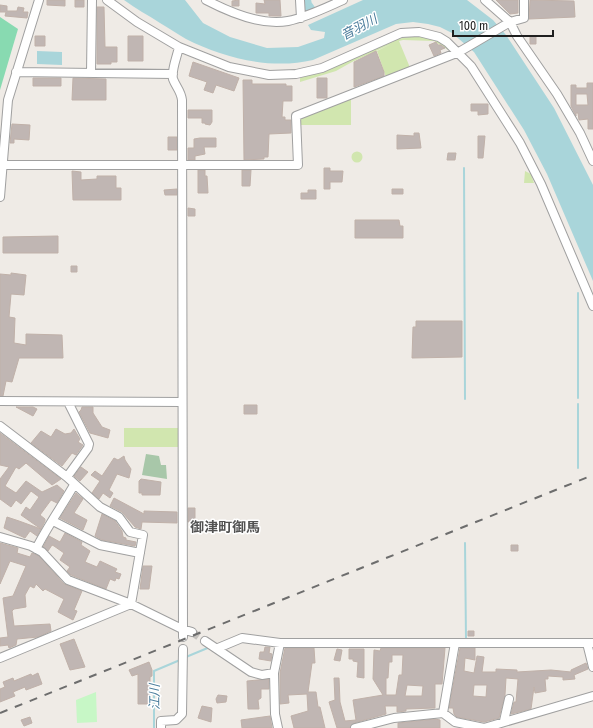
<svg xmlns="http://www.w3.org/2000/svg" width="593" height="728" font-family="'Fira Sans Condensed','Noto Sans JP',sans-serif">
	<rect width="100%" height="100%" fill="#efebe6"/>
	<!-- grass -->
	<path fill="#d1e6af" d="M418 36C433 38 444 41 453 53L434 41 403 40 399 41 411 70 387 80 377 51 391 44 352 62 336 71 300 82V78L339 65 395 39Z
		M351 97V125H300V118Z
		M351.5 157a5.5 5.5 0 1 1 11 0a5.5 5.5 0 1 1-11 0Z
		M525 171 531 174 534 183H524Z
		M124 428H178V447H124Z"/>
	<!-- cemetery -->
	<path fill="#a8c7a9" d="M146 454 159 456 161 465H166L167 479 142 475Z"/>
	<!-- park -->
	<path fill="#c7f7c6" d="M96 692 97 722 77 723 76 700Z"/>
	<!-- pitch -->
	<path fill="#88dab1" d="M0 17 18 29 0 90Z"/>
	<!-- water -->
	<path fill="#a9d5da" d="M124 0H185L203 23 230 37 267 48 298 47 324 38 325 32 311 30 308 25 363 0H467L493 20 506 35 554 108 593 185V281L547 174 524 130 474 52 452 33 440 27 428 24 413 22 396 24 313 60C271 70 224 58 186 39 177 34 169 28 160 23 148 15 136 9 124 0Z
		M37 51 62 52V65L37 64Z"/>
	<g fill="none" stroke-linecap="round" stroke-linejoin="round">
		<!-- stream -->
		<path stroke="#a9d5da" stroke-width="2" d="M464 168 465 399
			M578 293V398
			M578 404V468
			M465 543 466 640
			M186 657 210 647
			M154 728V671L180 660"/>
		<!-- river -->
		<path stroke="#a9d5da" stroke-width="12" d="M305 0 306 5 311 12"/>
	</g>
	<!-- building -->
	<path fill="#c0b6b3" stroke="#c0b1a9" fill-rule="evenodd" d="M47 0H65V6L47 5Z
		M75 0H84V7H75Z
		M239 0V6H232V1Z
		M264 0H280L281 16H269V13H256V3L265 4Z
		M496 0H518V13L510 14Z
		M530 0 574 1 575 17 529 19Z
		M0 5 7 6V11H17L18 7 24 8 23 12H28L27 18 5 16 6 12H0Z
		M97 7H104L105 47H117V62H111V64H97Z
		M35 36H45V46H35Z
		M128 36H143V61H128Z
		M536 36V44H530V37Z
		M436 42 438 45H441L445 48 440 50 441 53 434 56 429 45Z
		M376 51 384 72V76L354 87V62Z
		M193 62 239 78 234 91 216 85 213 93 204 90 207 82 189 76Z
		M33 78H61V86H33Z
		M73 78 106 79V100H72Z
		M317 78H327V98H317Z
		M243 80H252V84H286V86H292V101H283L282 117H285V120H291V133L269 134 268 157H264V159L244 160Z
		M587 83H593V129H588V119L579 120 578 113H576V116L571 106V85H576V88H587ZM576 94H587L588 105H576Z
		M471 104H488V114L478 115V111H471Z
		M188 110H212V122L210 125 205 124V123H202V118H188Z
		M12 124 30 125 29 140 14 139V143H10Z
		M414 133H419L421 148 397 149V135L414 136Z
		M478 136H485L483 158H478Z
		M168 137H177V150H168Z
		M200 138H216V147H204L205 154 195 156V160H188V148H194V139Z
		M448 153H456L455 160H447Z
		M324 168H330V171H343L342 182H330V189H324Z
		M198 170H205V176H207L208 193H198Z
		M242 170H251L250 186H242Z
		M72 171 81 172V180L97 179V176H116V188H121V200H73Z
		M177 189V195H165L164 190Z
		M392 189H403V194H392Z
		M308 190H316V199H301V193H308Z
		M188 208 195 209V216H188Z
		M355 220H399L400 226H403V238H355Z
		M58 236V253H3V237Z
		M71 266H77V272H71Z
		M11 273 26 275 24 295 11 294 9 317 15 318 14 343 26 345V334L62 335 63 358H19L12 382 6 381 3 396H0V274L11 275Z
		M416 321H462V357L412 358 413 327H416Z
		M244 405H257V414H244Z
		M16 407H33L37 409 33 416Z
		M82 407H93V413L102 427 110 430 108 438 90 433 79 412 81 410Z
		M56 429 65 434 71 433 74 429 80 439 78 442 83 445 76 455 72 453 62 466 31 443 41 431 51 437Z
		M0 433 61 479 52 485 26 463 19 469 16 467 5 486 16 493 26 481 42 492 57 485 64 491 57 503 51 500 40 515 45 519V521L41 529 21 515 26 507 30 510 39 497 31 491 21 504 16 500 11 507 0 499V479L9 467 0 465Z
		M124 456 125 460 131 469 129 478 117 474 109 490 113 493 110 498 103 493 99 499 92 493 100 481 91 475 95 471 102 476 114 458 118 460Z
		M81 467 88 472 80 481 74 476Z
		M141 479 161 482 160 495H142V493H139V481Z
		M76 493 83 499 74 513 87 520 83 530 60 518Z
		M114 498 144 514V511L177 512V523L142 522 141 529 135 527 122 512 110 506Z
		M188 508H195V522H188Z
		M102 514 115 521 122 531 123 537 126 538V540L136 542 135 546 102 540 95 536Z
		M7 517 19 521 41 529 37 536 30 531 25 538 4 528Z
		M65 533 82 542 81 545 90 551 85 562 97 567 100 561 117 569 115 572 121 574 119 579 116 578 115 581 110 579 106 589 71 575 67 571 70 567 60 560 64 553 54 546 52 545 48 551 43 547 49 536 60 542Z
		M0 543 18 548 17 553 30 557 32 553 39 556 64 584 82 591 74 610 77 611 73 620 58 612 64 599 45 589 43 591 36 584 34 588 30 586 25 595 26 607 14 609 12 611 14 626 50 624 51 631 38 637 17 639 16 645 9 648 8 645 0 646V638L8 637 3 598 13 596 26 566 10 561 0 584Z
		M511 545H518V551H511Z
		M143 566H152L149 589H140Z
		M468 631H474V636H468Z
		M74 639 85 667 70 670 60 644Z
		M265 647H270L269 653 272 654 271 661 259 659 260 652H264Z
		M285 648H314L315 663H312L308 692H316L318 707H320L325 728H294L291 716 308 711 307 694 288 695 289 703 280 704V673Z
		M381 648H445L442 684H435V708L406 709V711L397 712V706H385L386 714 354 723 350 728H337L329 702 335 700 334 678H339L340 702 345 721 356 720 353 700 383 695 373 679 374 650 380 651ZM392 655H403L402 675H399L396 695H386V678H388L389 662H392ZM407 685 423 686 422 696H405Z
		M460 648H475V660L465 658 464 671 474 673 477 656 484 657 482 672H496V669L517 670V672L551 670 571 672V670L586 663 588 669 574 675 575 679 563 680V677L548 676V679H545L546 691 535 693 534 687 531 709 511 714 514 702H516L518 679 506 678 505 695 499 718 484 722 457 717 454 714 453 708H449ZM474 685H487L486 697 473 696Z
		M337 649 342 650 340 661 334 660Z
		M349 649H364V678L357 677 358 662 353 661V659H349Z
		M149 662 152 670V676L150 677V704H138V674L132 676 129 670Z
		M38 673 42 684 26 690 25 687 13 692 15 696 0 702V689L5 687 3 682 13 678 14 681 31 674 32 676Z
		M269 679V689H261V698L258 700 259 709H248L247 681Z
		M218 695 227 696 226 702 217 703 216 699Z
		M202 706 212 708 211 722 198 718Z
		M270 716 272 728H242L241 720Z
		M30 717 32 723 24 726 21 720Z
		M435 719 440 720V728H398V723Z"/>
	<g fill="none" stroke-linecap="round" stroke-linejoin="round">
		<!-- street-tunnel -->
		<path stroke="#c5c2be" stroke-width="8" stroke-dasharray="8 4" stroke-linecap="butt" d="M192 632 205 641"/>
		<!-- street casing -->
		<g stroke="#a0a0a0" stroke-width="10">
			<path id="street" d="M107 0 137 22 179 47 229 67 269 75 296 74 322 68 401 33 419 32 439 37 447 42 471 66 520 143 541 184 593 306
				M206 0C229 12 262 26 288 21 307 17 325 8 343 0
				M300 0 301 18
				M485 0 510 22 517 36 557 94 580 133 593 161
				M179 47C177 57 171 70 173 79 176 87 181 91 182 100L183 637
				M16 72 173 74
				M91 73 92 0
				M0 165H298L296 116 459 52 510 22 524 18V0
				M0 197 8 100 39 0
				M0 401 182 402
				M0 426 67 477 100 507 119 517 130 532 143 535 131 604
				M67 477 88 448 89 444 68 402
				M53 521 100 545 140 553
				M0 537 31 546 42 552 68 580 131 604 182 629 192 632
				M36 549C47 527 62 506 74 485
				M205 641 251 672 262 675 274 673 275 714 278 728
				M587 643 593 667
				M218 648 242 638 280 643H593
				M0 658 131 604
				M274 673 280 643
				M443 713 455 643
				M504 721 509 699
				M161 728V721L176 720 182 714 183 649
				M355 728 394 718 443 713 455 722 484 728
				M484 728 593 696"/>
		</g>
		<!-- street -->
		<use href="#street" stroke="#fff" stroke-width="8"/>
		<!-- rail -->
		<path stroke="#6d6d6d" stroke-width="2" stroke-dasharray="8 8" stroke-linecap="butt" d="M0 713 593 475"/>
	</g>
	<g text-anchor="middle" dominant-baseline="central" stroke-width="3" stroke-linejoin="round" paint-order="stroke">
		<!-- water labels -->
		<g font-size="13" font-style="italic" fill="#4a7c9b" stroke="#fff">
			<text transform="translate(359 27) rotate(-28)">音羽川</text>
			<text transform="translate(154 697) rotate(-90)">江川</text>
		</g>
		<!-- quarter labels -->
		<g font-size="14" font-weight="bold" fill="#525252" stroke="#fff">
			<text x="225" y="527">御津町御馬</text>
		</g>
	</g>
	<!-- scale -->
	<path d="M453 30v6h100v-6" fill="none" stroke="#1f1f1f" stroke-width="2"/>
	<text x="459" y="30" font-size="12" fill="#1f1f1f" stroke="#ffffff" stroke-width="3" paint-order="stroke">100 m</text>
</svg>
